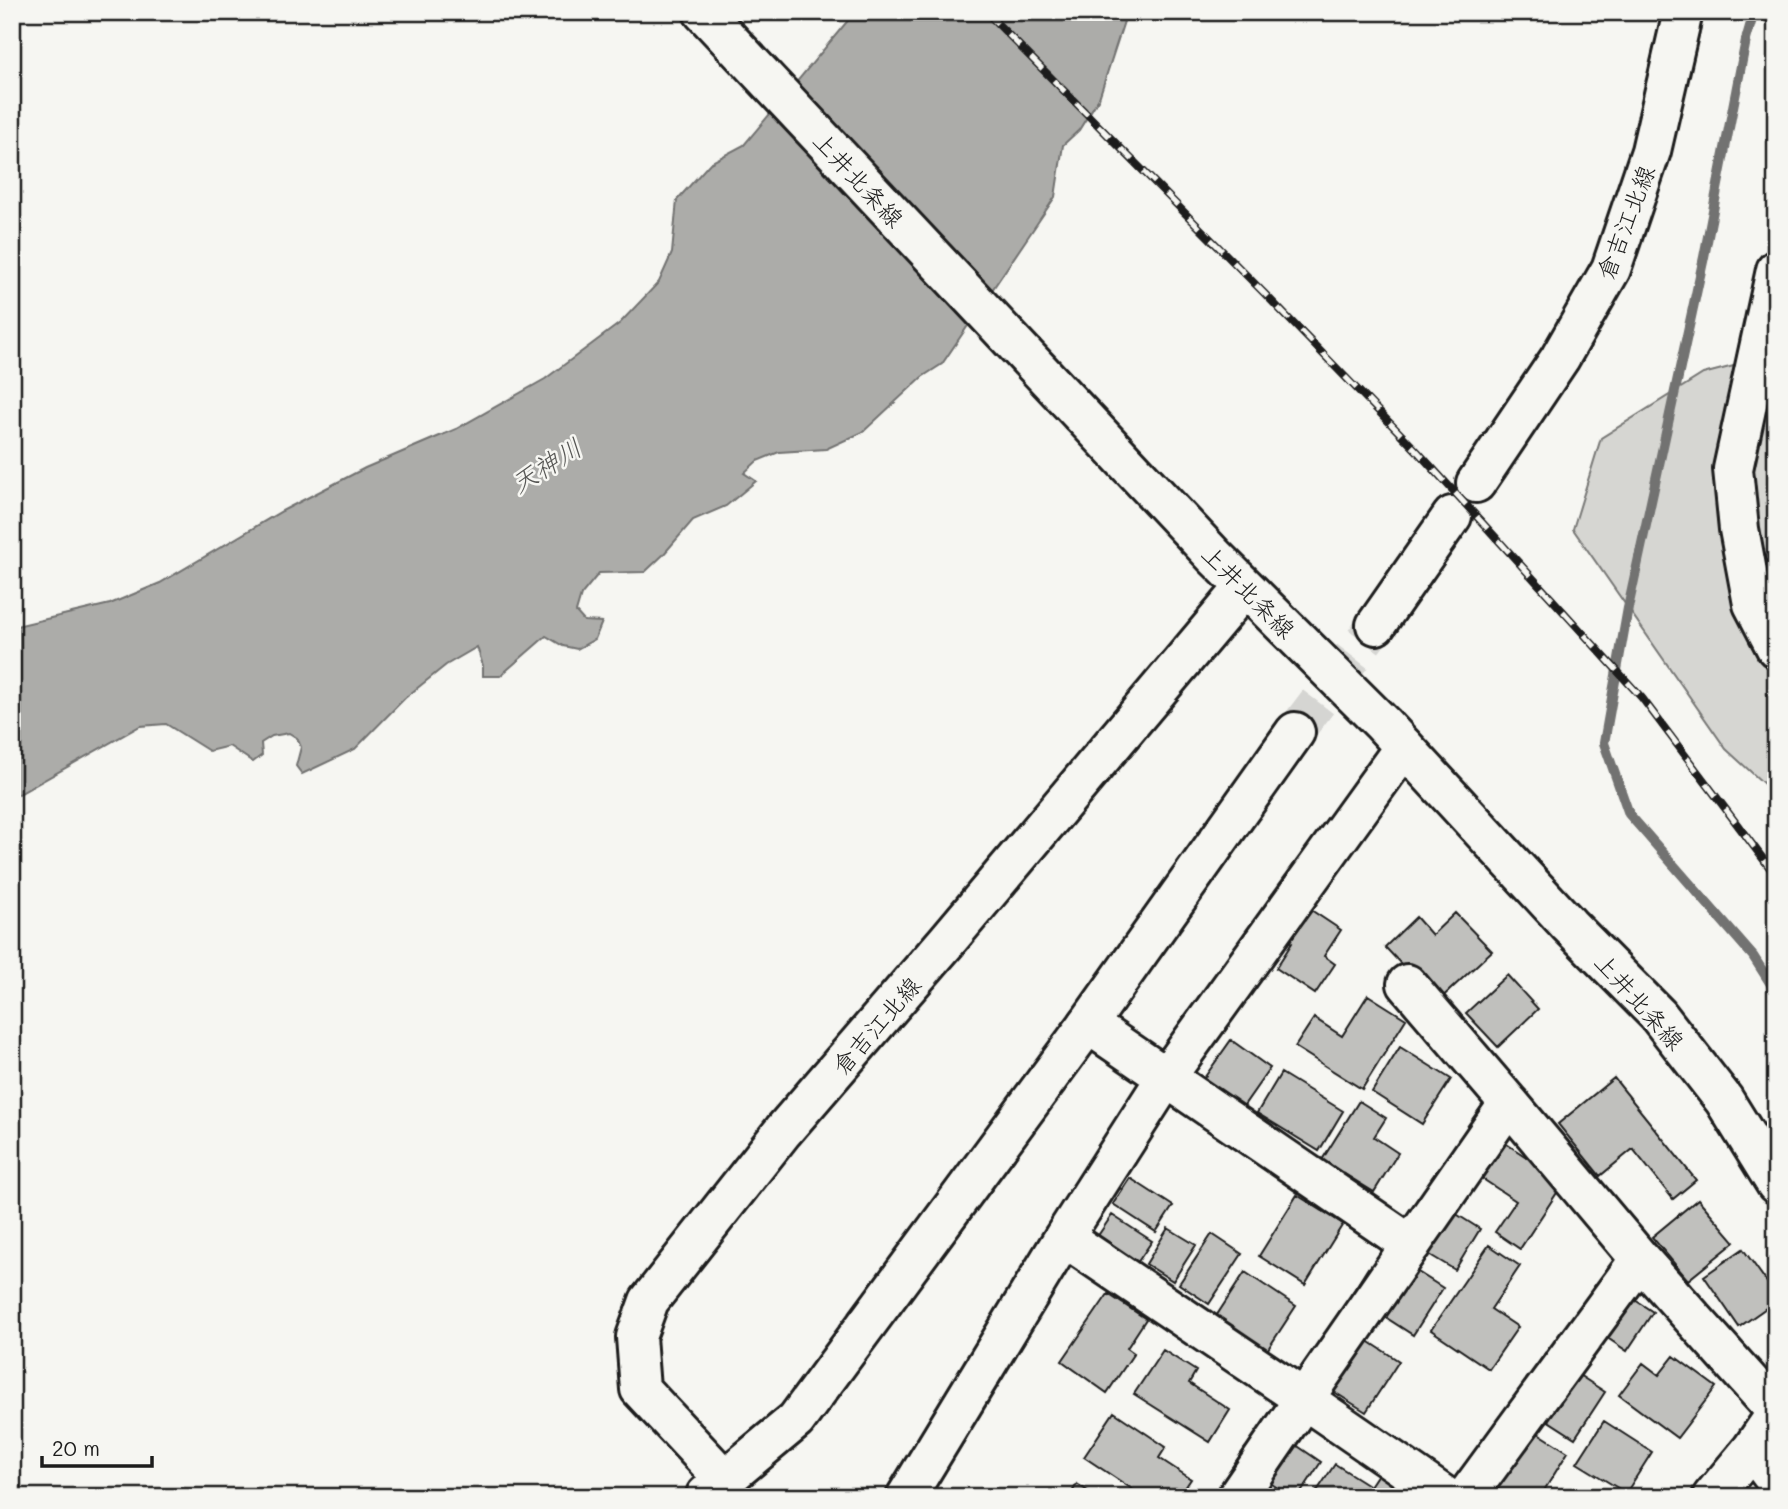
<svg xmlns="http://www.w3.org/2000/svg" width="1788" height="1509" font-family="Mali,'Klee One',sans-serif">
	<rect width="100%" height="100%" fill="#f6f6f2"/>
	<filter id="ink" filterUnits="userSpaceOnUse"><feTurbulence type="fractalNoise" baseFrequency=".0143" numOctaves="2"/><feDisplacementMap in="SourceGraphic" scale="14" xChannelSelector="R" yChannelSelector="G"/><feConvolveMatrix kernelMatrix="1 2 1 2 8 2 1 2 1" color-interpolation-filters="sRGB"/></filter>
	<g filter="url(#ink)">
		<!-- green -->
		<path fill="#d6d6d2" stroke="#797977" stroke-width="2" d="M1776 355V795L1726 749 1573 529 1601 438 1703 374Z"/>
		<!-- water -->
		<path fill="#acaca9" stroke="#727271" stroke-width="2" d="M855 12H1127L1099 98 1079 130 1063 145 1055 197 942 364 922 377 863 432 826 449 779 452 757 461 744 473 756 481 726 506 693 520 663 555 645 572 599 573 581 595 576 612 584 621 602 622 595 639 577 649 563 646 546 636 500 676H483V666L477 647 446 665 405 698 355 749 302 774 296 766 301 747 297 738 289 733 272 736 261 743 262 755 253 762 229 746 209 751 166 724 140 726 12 798V627L110 604 160 583 282 511 365 468 456 429 545 379 620 323 659 282 672 253 677 200 710 163 744 145Z"/>
		<g fill="none" stroke-linecap="round" stroke-linejoin="round">
			<!-- stream -->
			<path stroke="#727271" stroke-width="10" d="M1754 12 1746 40 1704 257 1628 608 1604 743 1629 814 1753 956 1776 992"/>
		</g>
		<!-- building -->
		<path fill="#c0c0bd" stroke="#1c1c1c" stroke-width="2" d="M1305 906 1341 930 1324 956 1335 964 1315 994 1276 968 1292 943 1284 937Z
			M1455 913 1492 951 1437 1002 1385 947 1416 917 1432 935Z
			M1507 975 1538 1009 1498 1047 1466 1013Z
			M1368 995 1406 1019 1362 1089 1295 1047 1314 1018 1342 1036Z
			M1231 1040 1270 1068 1242 1108 1202 1081Z
			M1400 1047 1451 1079 1422 1124 1372 1092Z
			M1281 1073 1343 1111 1319 1151 1257 1113Z
			M1614 1078 1696 1180 1673 1199 1633 1149 1600 1176 1558 1124Z
			M1359 1101 1386 1118 1374 1137 1398 1153 1374 1192 1322 1160Z
			M1481 1127 1564 1182 1520 1249 1495 1232 1516 1201 1457 1162Z
			M1130 1178 1173 1206 1156 1232 1113 1204Z
			M1423 1193 1480 1229 1455 1270 1397 1235Z
			M1297 1195 1343 1224 1305 1285 1259 1256Z
			M1698 1199 1735 1242 1688 1280 1652 1237Z
			M1112 1215 1152 1241 1133 1269 1093 1243Z
			M1168 1228 1196 1245 1173 1281 1146 1264Z
			M1212 1234 1242 1254 1209 1304 1179 1284Z
			M1489 1245 1520 1266 1491 1309 1518 1327 1489 1369 1431 1330Z
			M1743 1249 1776 1295V1301L1739 1327 1704 1276Z
			M1391 1255 1443 1288 1413 1335 1351 1295 1368 1268 1379 1275Z
			M1245 1272 1296 1306 1264 1355 1213 1321Z
			M1602 1278 1653 1312 1627 1351 1576 1317Z
			M1108 1294 1146 1319 1127 1348 1134 1353 1107 1393 1062 1361Z
			M1342 1324 1399 1361 1366 1412 1309 1376Z
			M1163 1350 1196 1371 1189 1383 1230 1410 1210 1442 1134 1394Z
			M1545 1353 1605 1392 1575 1438 1516 1400Z
			M1674 1356 1716 1387 1677 1438 1619 1395 1643 1363 1659 1375Z
			M1114 1412 1166 1447 1159 1458 1191 1479 1179 1497H1144L1084 1457Z
			M1604 1421 1652 1452 1626 1493 1577 1463Z
			M1527 1426 1568 1452 1540 1497H1486Z
			M1280 1434 1321 1462 1298 1497H1291L1257 1474 1246 1492 1225 1478 1245 1448 1263 1459Z
			M1335 1464 1370 1486 1378 1474 1407 1493 1405 1497H1313Z
			M1077 1484 1097 1497H1069Z"/>
		<g fill="none" stroke-linecap="round" stroke-linejoin="round">
			<!-- secondary-tunnel -->
			<path stroke="#d5d5d2" stroke-width="38" stroke-dasharray="38 19" stroke-linecap="butt" d="M1295 732 1376 625"/>
			<!-- street casing -->
			<g stroke="#1c1c1c" stroke-width="44">
				<path id="street" d="M1407 984 1509 1103
					M1088 1024 1411 1245
					M1064 1237 1304 1399 1237 1497
					M1752 1449 1776 1481
					M906 1497 1064 1237 1167 1076 1404 747
					M1446 1497 1304 1399 1509 1103 1640 1259 1776 1411
					M1466 1497 1640 1259
					M1712 1497 1752 1449 1776 1414"/>
			</g>
			<!-- secondary casing -->
			<g stroke="#1c1c1c" stroke-width="44">
				<path id="secondary" d="M703 12 1214 556 1383 724 1569 925 1658 1015 1724 1100 1776 1184
					M1776 270 1733 469 1739 529 1753 604 1776 648
					M1476 483 1560 358 1611 269 1651 151 1683 12
					M1376 625 1452 516
					M725 1480 640 1389 636 1337 649 1301 783 1131 947 941 1245 587
					M706 1495 796 1420 1088 1024 1295 732"/>
			</g>
			<!-- street -->
			<use href="#street" stroke="#f6f6f2" stroke-width="38"/>
			<!-- secondary -->
			<use href="#secondary" stroke="#f6f6f2" stroke-width="38"/>
			<!-- rail casing -->
			<g stroke="#1c1c1c" stroke-width="8">
				<path id="rail" d="M986 12 1264 293 1417 451 1642 698 1776 876"/>
			</g>
			<!-- rail -->
			<use href="#rail" stroke="#f6f6f2" stroke-width="5" stroke-dasharray="16" stroke-linecap="butt"/>
		</g>
	</g>
	<g text-anchor="middle" dominant-baseline="central" stroke-width="5" stroke-linejoin="round" paint-order="stroke">
		<!-- street labels -->
		<g font-size="24" fill="#1c1c1c" stroke="#f6f6f2">
			<text transform="translate(859 179) rotate(47)">上井北条線</text>
			<text transform="translate(1625 222) rotate(-69)">倉吉江北線</text>
			<text transform="translate(1249 591) rotate(45)">上井北条線</text>
			<text transform="translate(1640 1001) rotate(48)">上井北条線</text>
			<text transform="translate(876 1025) rotate(-49)">倉吉江北線</text>
		</g>
		<!-- water labels -->
		<g font-size="26" font-style="italic" fill="#565654" stroke="#f6f6f2">
			<text transform="translate(546 465) rotate(-32)">天神川</text>
		</g>
	</g>
	<!-- margin -->
	<rect width="1788" height="1509" fill="none" stroke="#f6f6f2" stroke-width="42"/>
	<rect x="21" y="21" width="1746" height="1467" fill="none" stroke="#1c1c1c" stroke-width="2.5" filter="url(#ink)"/>
	<!-- scale -->
	<path d="M42 1456v10h110v-10" fill="none" stroke="#1c1c1c" stroke-width="3.5"/>
	<text x="52" y="1456" font-size="21" fill="#1c1c1c" stroke="#f6f6f2" stroke-width="5" paint-order="stroke">20 m</text>
</svg>
